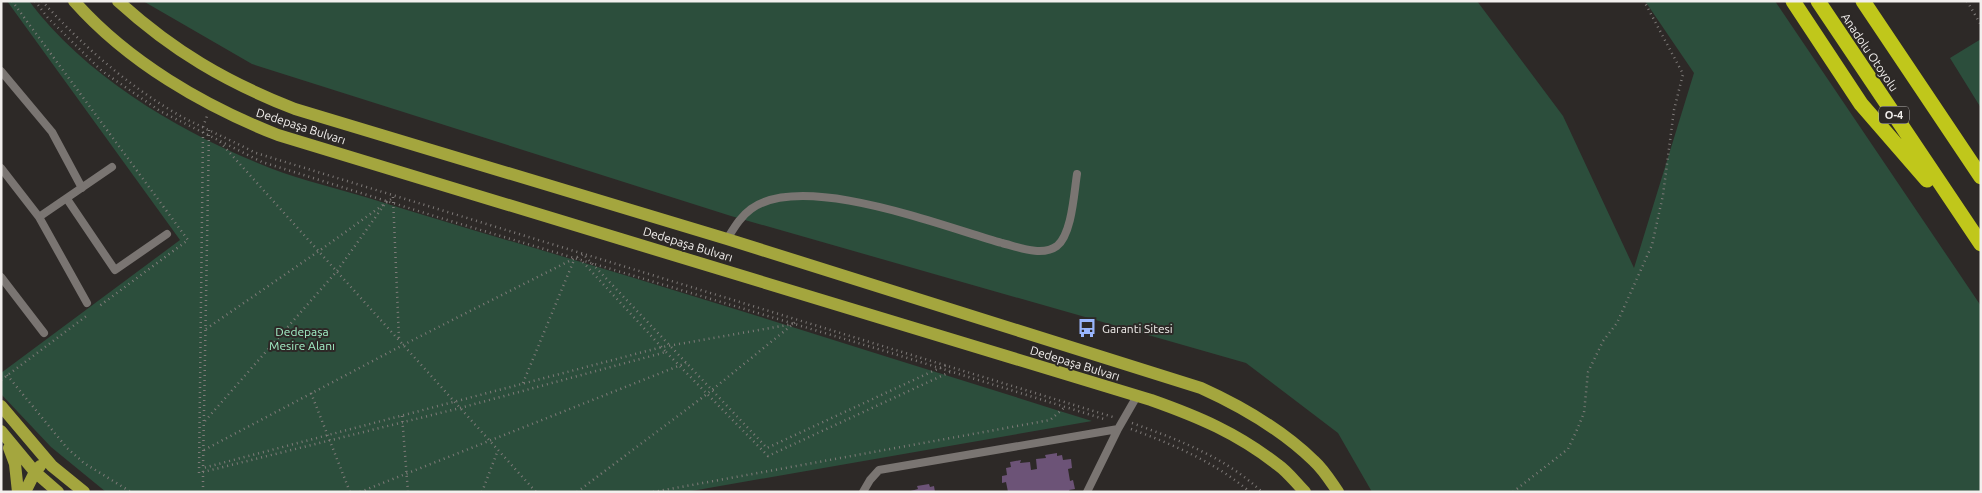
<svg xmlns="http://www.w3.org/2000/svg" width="1982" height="493" font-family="Ubuntu,sans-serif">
	<rect width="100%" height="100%" fill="#2d2927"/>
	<!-- green -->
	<path fill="#2c4e3c" d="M7 1H29C87 78 181 133 270 168 304 181 340 189 375 200 460 227 546 251 631 277 785 324 938 373 1092 421L686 492H106L51 447 1 394V373L180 240Z
		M143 1H1477L1563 116 1634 268 1694 73 1645 1H1775L1981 306V492H1372L1338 433 1246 363 731 216 252 64Z
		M1981 39V108L1950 58Z"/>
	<!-- building -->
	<path fill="#6c5377" d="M1057 453V456L1062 455 1063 460 1071 459 1072 468 1068 469 1070 481 1073 480 1075 489 1069 490 1070 492H1008L1006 482 1002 483V476L1007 475 1006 468 1011 467 1010 462 1021 460 1020 463 1030 462 1031 470 1037 469 1036 459 1046 458 1045 455Z
		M929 484 930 487 934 486 935 492H907L918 489 917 486Z"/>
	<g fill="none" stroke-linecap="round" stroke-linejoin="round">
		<!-- path -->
		<path stroke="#7f7b79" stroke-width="2.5" stroke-dasharray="1 4" stroke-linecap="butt" d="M12 1 188 240 98 307
			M35 1 48 18 102 71 160 111 262 162 444 219 888 352 1104 419
			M42 1C83 46 130 88 184 118 208 130 232 141 256 153L1113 417
			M1967 1 1981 25
			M203 127 207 116
			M209 130 203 468 662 347 793 324
			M203 132 199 473 460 408 666 352 580 259
			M220 142 536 492
			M393 197 399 339
			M206 329 319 251 394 197
			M666 352 768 456 950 372
			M7 375 67 448 84 463 131 492
			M1 380 89 314
			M523 383 574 260
			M311 393 350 492
			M402 416 408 492
			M205 421 337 271 387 201
			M1132 423C1179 440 1225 457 1262 492
			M1131 429C1174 445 1215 462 1250 492
			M204 450 403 345 583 254 767 448 946 365
			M203 492V468
			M360 492 686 363
			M482 492 498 450
			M577 492 707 394 798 320
			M653 492 1050 420 1065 407
			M1513 492 1568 449 1576 432 1584 413 1588 372 1603 341 1617 323 1652 245 1663 195 1674 110 1683 74 1644 1"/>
		<!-- service -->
		<path stroke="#7a7572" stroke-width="8" d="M1 71 52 132 82 188
			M1 168 39 217 112 167
			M67 199 115 270 167 234
			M39 217 87 303
			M727 239C734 228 740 217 751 209 803 171 944 227 1002 243 1018 247 1042 257 1057 246 1072 234 1074 193 1077 174
			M1 277 44 333
			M1118 429 1137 396
			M863 492 870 480 879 470 1118 429 1087 492"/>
		<!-- primary -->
		<path stroke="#a4a63e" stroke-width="12" d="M74 1C128 62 204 106 278 135L1151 400C1199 417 1237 433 1278 465 1288 472 1296 483 1305 492
			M118 1C173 51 226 82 295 109L727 239 1201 388C1243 407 1281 429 1314 461 1324 470 1331 482 1338 492
			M1 406 52 466 84 492
			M1 431 35 472 58 492
			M9 448 15 464 18 492
			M25 492 35 472 40 466"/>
		<!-- motorway -->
		<path stroke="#c0c71b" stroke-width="15" d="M1793 1 1861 104 1927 180
			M1818 1 1981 244
			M1863 1 1981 177"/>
	</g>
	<!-- icons -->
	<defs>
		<g id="bus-bare" transform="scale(1.5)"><path d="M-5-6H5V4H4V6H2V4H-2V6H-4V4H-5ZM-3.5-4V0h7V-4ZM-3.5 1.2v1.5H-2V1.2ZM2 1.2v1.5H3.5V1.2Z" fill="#99b5fd" stroke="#2d2927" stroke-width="2.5" paint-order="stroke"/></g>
	</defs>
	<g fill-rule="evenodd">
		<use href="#bus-bare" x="1087" y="328"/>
	</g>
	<g text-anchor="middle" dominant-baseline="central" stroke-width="4" stroke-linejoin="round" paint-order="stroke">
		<!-- shield labels -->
		<rect fill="#2d2927" stroke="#b7b4b2" stroke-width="1" x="1879" y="106.5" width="30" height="17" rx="4"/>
		<g font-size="11" font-weight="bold" fill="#f2efed">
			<text x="1894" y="115">O-4</text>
		</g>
		<!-- street labels -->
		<g font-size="12" fill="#f2efed" stroke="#2d2927">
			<text transform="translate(1870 52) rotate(56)">Anadolu Otoyolu</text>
			<text transform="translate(301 126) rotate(18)">Dedepaşa Bulvarı</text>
			<text transform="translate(688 244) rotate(17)">Dedepaşa Bulvarı</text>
			<text transform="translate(1075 363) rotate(17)">Dedepaşa Bulvarı</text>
		</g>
		<!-- poi labels -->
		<g font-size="12" fill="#f2efed" stroke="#2d2927" text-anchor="start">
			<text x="1102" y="328">Garanti Sitesi</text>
		</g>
		<!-- park labels -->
		<g font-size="12" fill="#a3efc7" stroke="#2d2927">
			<text x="302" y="331">Dedepaşa<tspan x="302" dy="14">Mesire Alanı</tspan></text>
		</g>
	</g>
	<!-- border -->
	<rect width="1982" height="493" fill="none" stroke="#f2efed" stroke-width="5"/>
</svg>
